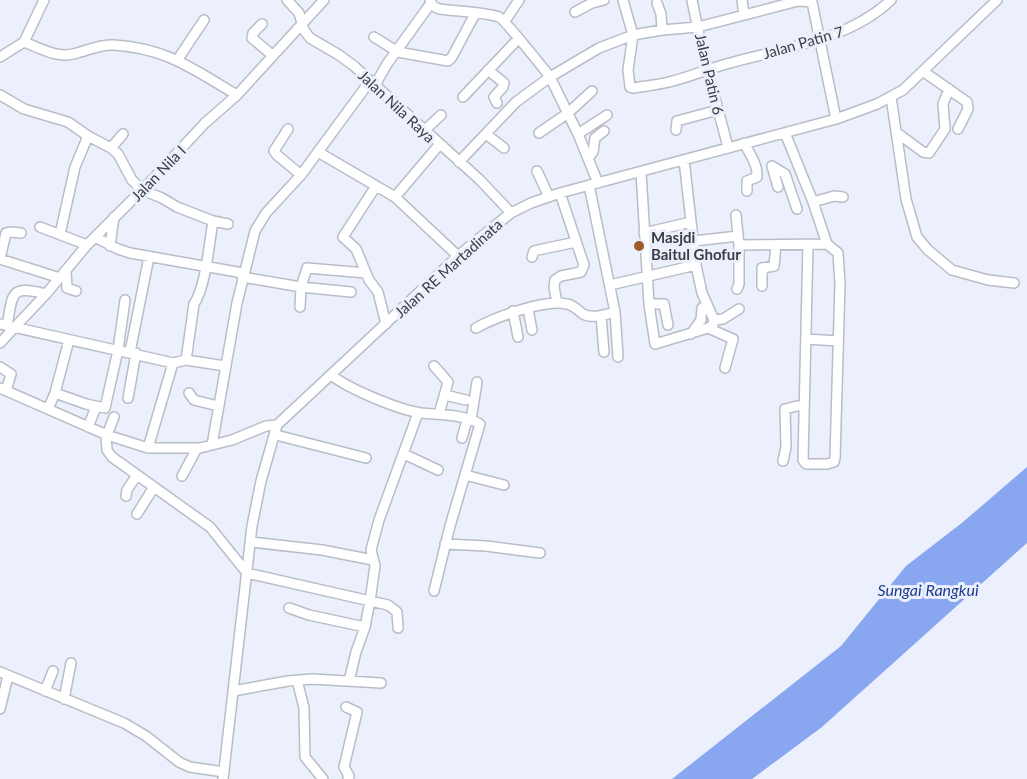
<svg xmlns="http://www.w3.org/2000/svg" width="1027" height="779" font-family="Lato,sans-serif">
	<rect width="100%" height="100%" fill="#ebf0fc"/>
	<!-- water -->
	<path fill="#88a7f0" d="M1027 467V543L822 727 752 779H672L841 646 906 566 963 522Z"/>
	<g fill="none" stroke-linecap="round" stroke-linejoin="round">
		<!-- minor casing -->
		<g stroke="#b8bdc8" stroke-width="12">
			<path id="minor" d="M287 0 299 13 304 30 310 38 339 55 354 66 480 180 511 213
				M430 0 433 6 439 9C454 11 486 12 499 17 504 19 544 69 550 77L599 48 633 35 662 30 698 27 798 1 812 2
				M623 0 633 35 628 70 630 87 633 88C645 86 657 85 669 82 690 77 710 68 730 63 784 48 849 40 891 0
				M692 0 702 50 728 147
				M742 0 744 15
				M812 2 836 119
				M657 3 661 14 662 30
				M575 12 592 3 604 0
				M505 21 519 0
				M262 24 253 33 252 38 272 55
				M374 37 398 52 448 61 452 57 475 14
				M24 42C40 48 56 58 73 54 87 51 99 44 114 45 166 48 193 69 237 95
				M0 57 24 42 44 0
				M178 59 204 20
				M488 70 504 83 503 87 494 97 497 103
				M924 72 967 102 968 109 958 129
				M375 85 387 64 431 3
				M0 95 24 109 68 122 88 136 111 148 118 154 132 180 142 190 162 198 177 207 213 221C209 244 206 286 194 304L186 360
				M463 97 518 39
				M891 97 906 199 917 237 928 250 952 270 988 280 1014 283
				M288 129 274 151 277 155 301 175
				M676 130 677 121 718 110
				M424 131 441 115
				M896 132 923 152 929 153 945 129 943 104 949 89
				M539 133 568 113 592 91
				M785 133 813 202 827 244
				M486 134 504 148
				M578 134 607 115
				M744 143C750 154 758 165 757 177L747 181V191
				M111 148 123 134
				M318 152 395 197 458 256
				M589 157 593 152 595 138 604 131
				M684 160 696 265 702 293 714 320
				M459 162 516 102 550 77 578 134 598 183
				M537 171 549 197
				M641 172 649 304H664L668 325
				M589 185 615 312 618 357
				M376 186 343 237 356 249 369 280 378 292 386 324
				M778 187 772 166 785 174 797 209
				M395 197 439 145
				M813 202 834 196 843 197
				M736 215 739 245V284L737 289
				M213 221 228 224
				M40 227 87 245
				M21 233 10 232 6 233 0 259 60 278
				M644 233 691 222
				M60 234 75 167 88 136
				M95 237 118 249 130 253 243 273
				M694 241 738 236
				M739 245 827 244 838 253 840 283 835 458 834 462 827 464H806L803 460 808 244
				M110 246 114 217
				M532 257 534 251 538 250 576 242
				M66 270 67 288 76 291
				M242 277 301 287 351 292
				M610 285 696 265
				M762 286V268L774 266 776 245
				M557 303 554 287 555 280 561 276 581 272 584 265 560 193
				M649 304 655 344 708 328 713 325 714 320
				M300 307 301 287 307 268 366 273
				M528 309 532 330
				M513 311 518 337
				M601 316 604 352
				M714 320 723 319 739 309
				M0 324 173 363 186 360 225 366
				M7 326C13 292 10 285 46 294
				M476 328C496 317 544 299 567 304 574 305 577 310 583 314 592 319 605 315 615 312
				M708 328 733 339 725 368
				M691 334 701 320 702 308 707 305
				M806 339 838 341
				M0 343 46 294 87 245 151 181 205 123 237 95 324 0
				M130 352 149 257
				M434 366 448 382 439 414
				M0 367 11 374 6 391
				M331 375C349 389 399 410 421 413 439 415 464 414 480 424L450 526 434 591
				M0 388 107 435 148 448H200L232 440 266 426 277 425
				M55 393 86 404 105 408 118 350 125 300
				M189 393 194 400 218 406
				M445 395 466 400
				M128 398 136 353
				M48 409 55 393 69 340
				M471 420 477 382
				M88 427 96 407
				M106 435 107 450 112 457 210 527 247 573 388 605 397 612 398 628
				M107 435 114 417
				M276 435 366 458
				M462 438 467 420
				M212 445 237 303 255 231 266 213 301 175 370 81
				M148 448 173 363
				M404 454 438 470
				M783 461 786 447 785 409 797 406H804
				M465 475 504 485
				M182 476 197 448
				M126 496 127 490 137 475
				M137 514 154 487
				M251 542 322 550 373 560
				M445 544 486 546 540 553
				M289 608 309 615 365 627
				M0 672 124 723 146 736 179 762 190 767 224 772
				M297 680 304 708 305 757 323 779
				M349 681 356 652 365 627 370 601 375 566 371 550 379 520 418 413
				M45 691 53 671
				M233 691 288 681 312 679 381 683
				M64 699 71 663
				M346 707 357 712 344 767 349 776 348 779
				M0 709 8 676
				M223 779 252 526 261 481 277 425 458 256 493 227 511 213 531 203 560 193 836 119 877 104 903 90 997 0"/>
		</g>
		<!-- minor -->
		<use href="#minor" stroke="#fff" stroke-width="9"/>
	</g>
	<!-- markers -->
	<circle fill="#9d5c28" stroke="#ebf0fc" stroke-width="2" cx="639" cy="246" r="6"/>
	<g text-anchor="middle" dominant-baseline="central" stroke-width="6" stroke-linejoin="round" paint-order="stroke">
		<!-- street labels -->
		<g font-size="15" fill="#3b3d41" stroke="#ebf0fc">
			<text transform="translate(803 42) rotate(-16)">Jalan Patin 7</text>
			<text transform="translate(710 74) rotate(77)">Jalan Patin 6</text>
			<text transform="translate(397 106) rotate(43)">Jalan Nila Raya</text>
			<text transform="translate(158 173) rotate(-46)">Jalan Nila I</text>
			<text transform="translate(448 268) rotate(-42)">Jalan RE Martadinata</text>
		</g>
		<!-- poi labels -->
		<g font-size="15" font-weight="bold" fill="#3b3d41" stroke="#ebf0fc" text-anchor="start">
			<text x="651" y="237">Masjdi<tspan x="651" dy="17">Baitul Ghofur</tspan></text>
		</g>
		<!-- water labels -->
		<g font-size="16" font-style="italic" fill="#1f3b8e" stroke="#ebf0fc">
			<text x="928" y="589">Sungai Rangkui</text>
		</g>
	</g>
</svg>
